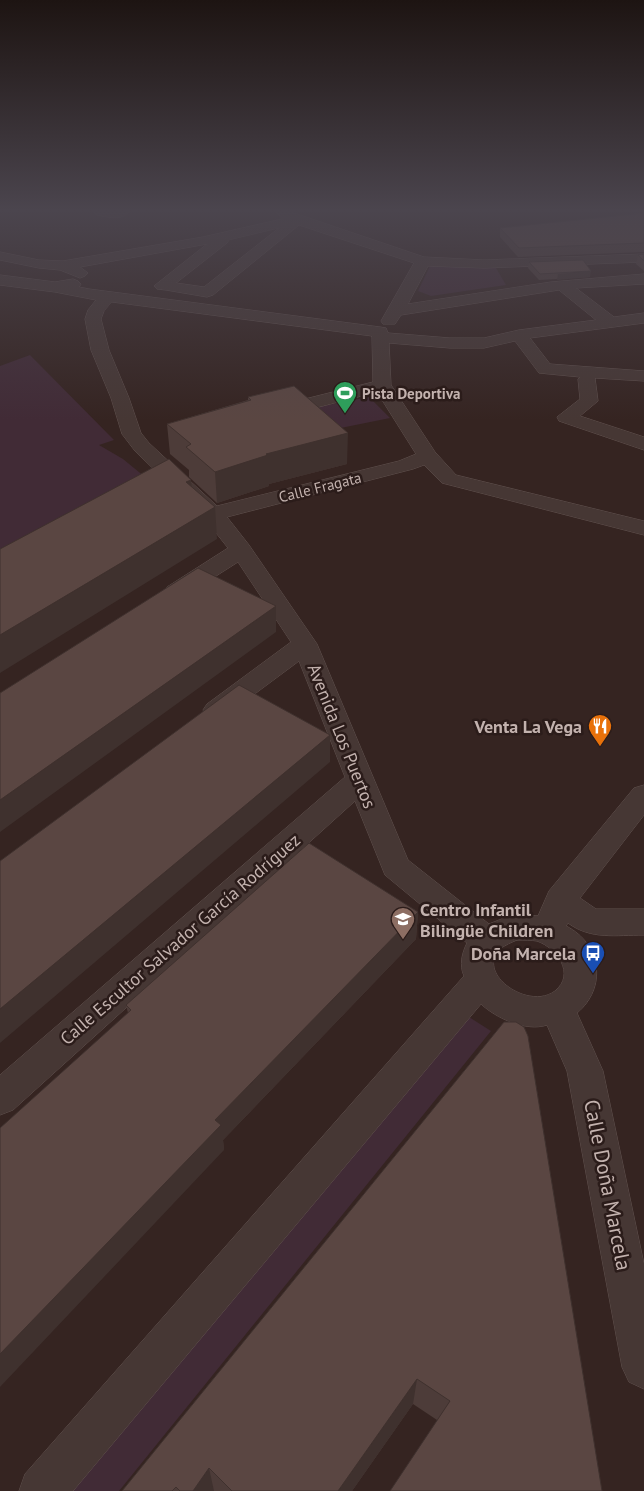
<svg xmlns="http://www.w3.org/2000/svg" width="644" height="1491" font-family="'PT Sans',sans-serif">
	<rect width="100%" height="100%" fill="#352421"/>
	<!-- green -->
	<path fill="#412b36" d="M431 264 496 268 506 285 431 296 418 291Z
		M30 355 114 440 99 445 123 459 145 477 0 555V366Z
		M369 397 390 418 321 432 302 410Z
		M469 1017 491 1031 119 1491H69Z"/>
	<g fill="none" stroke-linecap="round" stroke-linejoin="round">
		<!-- minor casing -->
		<g stroke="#61524f" stroke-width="1">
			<path id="minor" d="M95 212H129C121 221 108 217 97 215Z
				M277 212H291L424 257 484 260 644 254V262L484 268 428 266 408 304 551 282 644 274V284L576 288 614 317 644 313V323L530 338 550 364 644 371V381L595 378 598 401 580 416 644 437V450L559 421 557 417 580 399 578 379 580 377 539 373 515 341 484 348H450L389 343 391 385 435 452 456 475 644 521V535L442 483 424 465 413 469 227 517 249 545 317 644 408 860 489 924 514 914 538 916 549 891 634 788 644 785V815L580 898 596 909H644V935C616 935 591 940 568 923L566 926C602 944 607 988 577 1013L603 1071 644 1264V1389L629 1382 622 1367 567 1071 547 1025C526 1032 496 1018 481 1004L73 1491H19L25 1474 464 976C459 965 462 953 467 943L385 875 355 801 13 1110 0 1115V1075L345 777 299 661 225 716 216 719 207 716 203 710 207 704 291 642 238 562 183 597 175 599 167 597 163 592 167 587 228 548 205 519 135 451 122 434 111 398 91 350 85 319 88 310 96 300 55 292 0 285V275L55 282 73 279 78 281 81 284 79 287 89 289 380 327 386 328 388 333 450 338H484L519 330 596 320 559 290 401 315 395 324H383L381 321 414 263 299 225 213 295 207 297 166 290 157 289 154 286 207 244 80 267 88 273 85 276 80 278 60 270 39 268 0 260V252L39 260 63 261 203 237 282 219ZM279 228 204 287 176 283 227 243 229 240ZM112 302 372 336 373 382 269 408 267 412 269 416 276 418 377 392 416 454 399 461 217 506 149 443 141 433 129 398 109 350 101 319 104 311ZM517 940C524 940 531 940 537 941 557 948 576 974 555 991 529 1011 475 974 500 949 505 945 512 942 517 940Z"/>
		</g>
		<!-- minor -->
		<use href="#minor" fill="#463734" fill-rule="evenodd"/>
	</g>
	<!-- wall -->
	<path fill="#4d3c39" d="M644 213V252L518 257 500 237V228Z
		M644 254V271L636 264 638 255Z
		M529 262 590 277 539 280 528 268Z
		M248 397 347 464 269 484V486L217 503 189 477V470L170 454 167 424 248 400Z
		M418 912 416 939 223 1140 224 1150 128 1013 126 1005Z
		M504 1022 602 1491 437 1420 413 1404 352 1491H122Z"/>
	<!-- shaded-wall -->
	<path fill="#3f312e" d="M591 271 590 277 557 280 558 274Z
		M348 433 347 464 269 484V486L217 503 215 472 266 454Z
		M191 480 194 511 186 482Z
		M215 507 217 539 0 673V635Z
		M276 606V632L0 832V800Z
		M330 735V762L0 1043V1009Z
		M418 912 416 939 223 1140 224 1150 0 1387V1354L215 1120Z
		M417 1379 413 1404 352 1491H338Z
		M209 1468 214 1491H193Z"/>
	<!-- building -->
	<path fill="#5a4642" stroke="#3f312e" d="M644 213V243L519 248 500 228Z
		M644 254V261L638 255Z
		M583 260 591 271 540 274 529 262Z
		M294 386 348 433 266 454 268 455 215 472 186 447 191 444 167 424 251 400 248 397Z
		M169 459 191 480 186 482 215 507 0 635V549Z
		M198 568 276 606 0 800V693Z
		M239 685 330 735 0 1009V861Z
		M309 843 418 912 215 1120 221 1125 0 1354V1128L131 1010 126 1005Z
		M504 1022H516L524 1027 528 1036 602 1491H390L450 1401 417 1379 338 1491H232L209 1468 193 1491H180L176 1487 172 1491H122Z"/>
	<!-- sky -->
	<linearGradient id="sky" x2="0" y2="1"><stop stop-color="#1d1412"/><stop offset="0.5" stop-color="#4b454e"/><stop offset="1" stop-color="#4b454e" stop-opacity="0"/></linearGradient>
	<rect width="644" height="420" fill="url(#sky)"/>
	<!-- icons -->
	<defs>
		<g id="stadium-pin" transform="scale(1.25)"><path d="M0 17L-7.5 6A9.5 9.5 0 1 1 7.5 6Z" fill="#2e9e5b" stroke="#2b1c1a"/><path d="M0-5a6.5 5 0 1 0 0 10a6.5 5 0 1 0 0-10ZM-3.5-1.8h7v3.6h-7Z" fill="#fff"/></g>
		<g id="restaurant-pin" transform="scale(1.25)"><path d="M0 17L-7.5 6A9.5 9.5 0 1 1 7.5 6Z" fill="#e8710a" stroke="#2b1c1a"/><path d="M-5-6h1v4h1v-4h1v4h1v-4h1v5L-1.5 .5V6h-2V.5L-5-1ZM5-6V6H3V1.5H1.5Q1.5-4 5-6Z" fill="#fff"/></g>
		<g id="school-pin" transform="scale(1.25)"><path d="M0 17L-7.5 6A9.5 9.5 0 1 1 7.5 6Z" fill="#8d6e63" stroke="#2b1c1a"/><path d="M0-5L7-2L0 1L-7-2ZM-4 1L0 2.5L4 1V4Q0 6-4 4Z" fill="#fff"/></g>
		<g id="bus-pin" transform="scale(1.25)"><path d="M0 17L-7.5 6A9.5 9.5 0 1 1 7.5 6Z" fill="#1a4fb4" stroke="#2b1c1a"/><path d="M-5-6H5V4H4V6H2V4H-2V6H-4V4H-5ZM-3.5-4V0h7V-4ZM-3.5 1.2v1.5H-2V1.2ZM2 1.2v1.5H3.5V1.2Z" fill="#fff"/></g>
	</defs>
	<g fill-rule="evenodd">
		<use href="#stadium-pin" x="345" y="393"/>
		<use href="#restaurant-pin" x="600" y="726"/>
		<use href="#school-pin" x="403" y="919"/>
		<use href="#bus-pin" x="593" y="953"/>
	</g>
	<g text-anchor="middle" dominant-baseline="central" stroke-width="5" stroke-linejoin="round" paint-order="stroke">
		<!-- far-poi labels -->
		<g font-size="15" font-weight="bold" fill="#c3b2ae" stroke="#2b1c1a" text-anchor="start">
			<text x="362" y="393">Pista Deportiva</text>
		</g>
		<!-- far-street labels -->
		<g font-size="15" fill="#c3b2ae" stroke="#2b1c1a">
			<text transform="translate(320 487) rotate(-14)">Calle Fragata</text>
		</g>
		<!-- poi labels -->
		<g font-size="18" font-weight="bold" fill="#c3b2ae" stroke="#2b1c1a" text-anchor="end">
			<text x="582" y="726">Venta La Vega</text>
			<text x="420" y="909" text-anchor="start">Centro Infantil<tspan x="420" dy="21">Bilingüe Children</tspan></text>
			<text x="576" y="953">Doña Marcela</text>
		</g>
		<!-- street labels -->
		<g font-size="18" fill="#c3b2ae" stroke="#2b1c1a">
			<text transform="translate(342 736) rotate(68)">Avenida Los Puertos</text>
			<text transform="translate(180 939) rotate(-41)">Calle Escultor Salvador García Rodríguez</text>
		</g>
		<!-- near-street labels -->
		<g font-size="21" fill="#c3b2ae" stroke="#2b1c1a">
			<text transform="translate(608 1185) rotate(79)">Calle Doña Marcela</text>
		</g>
	</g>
</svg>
